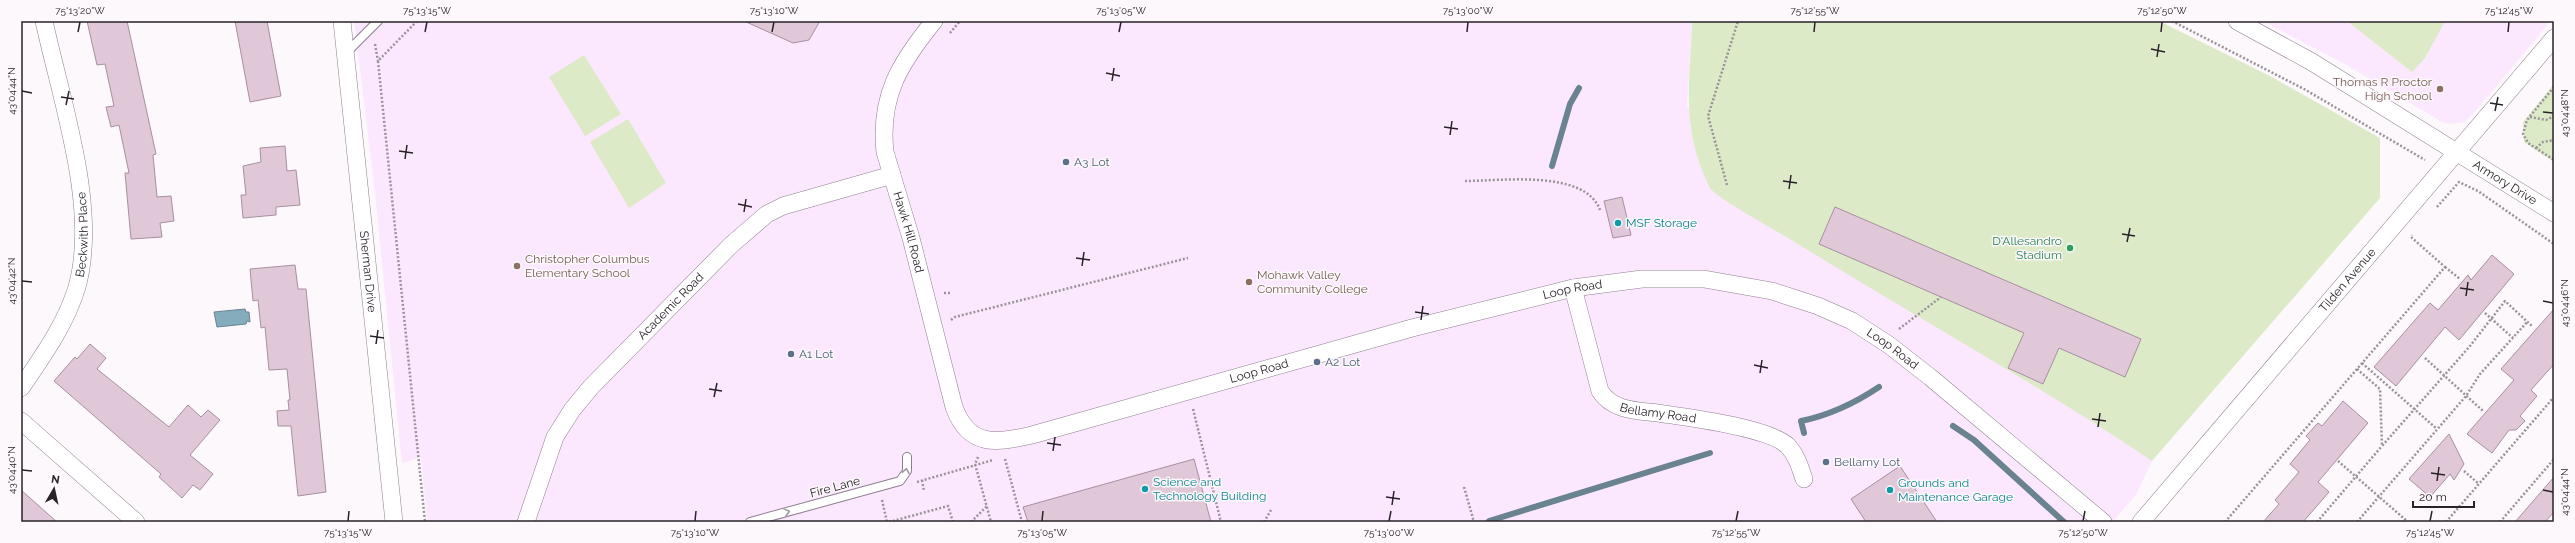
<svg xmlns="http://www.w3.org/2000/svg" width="2575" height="543" font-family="Raleway,sans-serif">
	<rect width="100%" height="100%" fill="#fcf8fc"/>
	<!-- built -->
	<path fill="#fce8fe" d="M354 21H1692L1687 106 1792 240 2087 417 2152 461 2136 495 2112 522H427L421 457 402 463 374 184Z
		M2262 21H2551L2472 115 2465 122 2452 124 2442 122 2343 63Z"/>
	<!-- green -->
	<path fill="#dceac8" d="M1692 21H2159L2270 76 2380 138V198L2152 461C2033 381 1907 312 1785 236 1773 229 1714 196 1710 188 1680 127 1690 84 1692 21Z
		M2347 21H2445L2425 58 2412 72Z
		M584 55 621 114 585 136 549 77Z
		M2554 84V162L2524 142 2523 122Z
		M628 119 666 183 629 208 590 142Z"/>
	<!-- water -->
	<path fill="#85acbd" stroke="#698391" d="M245 309 246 312H249L250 322 247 321 246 324 217 327 214 312Z"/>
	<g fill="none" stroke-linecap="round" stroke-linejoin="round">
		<!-- stream -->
		<path stroke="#698391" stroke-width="6" d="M1552 166 1570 104 1579 88
			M1953 426 1974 440 2064 522
			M1804 433 1801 421C1831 415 1855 403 1879 387
			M1489 521 1710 453"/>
	</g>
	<!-- building -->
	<path fill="#e1c8d9" stroke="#a78f9f" d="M87 21H127L156 154 153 155 157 197 171 196 174 221 160 223 162 237 131 239 125 173H129L119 125 111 127 106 107 114 106 105 64 97 65Z
		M235 21H267L281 96 250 102Z
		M744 21H820L809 40 793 43Z
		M285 146 287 171 296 170 300 205 276 207V215L243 218 241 195H246L243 166 261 162 260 148Z
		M1622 197 1631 235 1613 238 1604 201Z
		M1835 207 2141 339 2125 377 2059 348 2043 384 2008 368 2024 333 1819 244Z
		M2492 255 2514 274 2459 340 2445 327 2396 386 2374 367 2430 303 2438 310 2468 275 2471 280Z
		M295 265 298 289H306L326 492 298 496 291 426H278L277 411 289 410 288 400H290L287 369 269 370 265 327 261 328 258 300 253 301 250 269Z
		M2554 309V364L2531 390 2537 396 2520 416 2525 421 2516 430H2509L2492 453 2467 434 2514 380 2501 369Z
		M90 344 106 358 97 369 169 427 188 405 201 417 208 410 220 420 190 455 213 474 200 490 193 485 182 498 159 477 161 474 54 381 75 357 77 359Z
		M2343 401 2368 423 2318 482 2329 492 2303 522H2263L2279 504 2275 500 2299 472 2290 464 2310 440 2306 436 2318 423 2322 426Z
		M2449 434 2464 464 2454 480 2450 474 2430 497 2409 479Z
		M1194 459 1211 522H1028L1023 507Z
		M1900 466 1937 522H1866L1851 499Z
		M2554 477V512L2545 522H2515Z
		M21 490 57 522H21Z"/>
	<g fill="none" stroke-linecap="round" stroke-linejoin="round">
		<!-- service casing -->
		<g stroke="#8f7e91" stroke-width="10">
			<path id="service" d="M346 53 378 21
				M750 522 900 481 907 471V457"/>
		</g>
		<!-- minor casing -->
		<g stroke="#8f7e91" stroke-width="18">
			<g id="minor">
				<path id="s1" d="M342 21 394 522"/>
				<path id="s2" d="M934 21C900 63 879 96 885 152L911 238 954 407C969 448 996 443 1032 435L1412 328 1573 288 1642 279H1704L1772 291 1818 306 1852 321 1889 345 1930 377 2103 522"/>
				<path id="s3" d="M2237 21 2312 62 2554 213"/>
				<path id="s4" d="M1573 288 1600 391C1614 413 1641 410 1664 414 1692 418 1769 428 1788 446 1797 456 1800 467 1804 479"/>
				<path id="s5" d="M21 388C42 357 66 324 77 287 99 208 61 100 44 21"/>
				<path d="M21 421 136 522"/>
				<path id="s6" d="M526 522 555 437 572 410 591 387 731 245 767 214 783 206 892 175"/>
				<path id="s7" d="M2141 522 2554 38"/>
			</g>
		</g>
		<!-- path -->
		<path stroke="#999399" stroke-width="2.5" stroke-dasharray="2 2" stroke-linecap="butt" d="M417 21 378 61 425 522
			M2172 21 2304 89 2425 160
			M950 33 960 21
			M375 44 378 61
			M2554 87 2527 120 2523 134 2528 143 2554 160
			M2530 117 2546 120 2554 116
			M2536 148 2543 142 2554 140
			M1465 181C1501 181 1585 169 1600 210
			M1727 185 1708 116 1738 21
			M2437 207 2459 182 2478 191 2554 244
			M2445 267 2460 279
			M944 293H951
			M2485 313 2513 338
			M951 320 955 317 1188 258
			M1899 329 1941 297
			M2425 358 2483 411
			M2362 363 2437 429
			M2357 369 2380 389 2382 446 2470 346 2505 301 2533 327
			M1193 409 1221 522
			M978 457 975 464 991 522
			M1005 459 1022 522
			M2338 461 2408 522
			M2464 471 2479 484
			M922 480 924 491
			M917 482 993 460
			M1201 486 1211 482
			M1464 487 1474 522
			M882 500 887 522
			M889 522 948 506 953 522
			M971 522 987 506
			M1264 522 1271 510
			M2225 522 2445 267 2411 237 2412 235
			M2317 522 2382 446
			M2357 522 2466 396 2480 374 2528 321
			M2446 522 2554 397
			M2500 522 2554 459"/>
		<!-- service -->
		<use href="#service" stroke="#fff" stroke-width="8"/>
		<!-- minor -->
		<use href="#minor" stroke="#fff" stroke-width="17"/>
	</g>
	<!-- one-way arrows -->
	<defs><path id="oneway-chevron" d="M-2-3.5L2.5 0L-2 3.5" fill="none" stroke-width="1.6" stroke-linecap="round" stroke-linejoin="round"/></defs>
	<g stroke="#9f9c9f">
		<use href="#oneway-chevron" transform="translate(906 471) rotate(-80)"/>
		<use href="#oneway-chevron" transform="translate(787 512) rotate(-15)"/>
	</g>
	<!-- ticks -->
	<path fill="none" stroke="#292229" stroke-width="1.5" d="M78 32 80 22M425 32 427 22M772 32 774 22M1119 32 1121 22M1467 32 1468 22M1814 32 1815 22M2161 32 2162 22M2508 32 2509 22M2151 49 2165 52M2157 57 2159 44M1106 73 1120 76M1112 81 1114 68M22 91 32 93M61 97 74 99M2490 103 2503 105M66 105 69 91M2495 111 2498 97M2543 112 2553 113M1444 127 1458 129M1450 135 1452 121M399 151 413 153M405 159 407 145M1783 181 1797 183M1789 189 1791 175M738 204 752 207M744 212 746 199M2122 234 2135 236M2127 242 2130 228M1076 258 1090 260M1082 266 1084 252M22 281 32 282M2460 288 2474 290M2466 296 2468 282M2543 301 2553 303M1415 312 1429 314M1421 320 1423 306M370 336 384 338M376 344 378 330M1754 365 1768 368M1760 373 1762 360M709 389 722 391M714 397 717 383M2092 419 2106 421M2098 427 2100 413M1047 443 1061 445M1053 451 1055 437M22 470 32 471M2431 473 2445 475M2437 481 2439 467M2543 490 2553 492M1386 497 1400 499M1392 505 1394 491M348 521 349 511M695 521 696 511M1042 521 1043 511M1389 521 1391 511M1736 521 1738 511M2083 521 2085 511M2430 521 2432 511"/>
	<!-- markers -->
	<g fill="#8d6e63" stroke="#fcf8fc" stroke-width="1.5">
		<circle cx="2440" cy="89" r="4"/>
		<circle cx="517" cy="266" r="4"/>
		<circle cx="1249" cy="282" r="4"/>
	</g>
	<g fill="#5c6f8a" stroke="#fcf8fc" stroke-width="1.5">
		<circle cx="1066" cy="162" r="4"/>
		<circle cx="791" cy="354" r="4"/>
		<circle cx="1317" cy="362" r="4"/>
		<circle cx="1826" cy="462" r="4"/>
	</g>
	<g fill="#0f9aa8" stroke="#fcf8fc" stroke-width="1.5">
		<circle cx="1618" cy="223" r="4"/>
		<circle cx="1145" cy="489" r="4"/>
		<circle cx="1890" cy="490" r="4"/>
	</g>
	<circle fill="#2e9e5b" stroke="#fcf8fc" stroke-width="1.5" cx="2070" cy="248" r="4"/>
	<g text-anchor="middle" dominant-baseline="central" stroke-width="3" stroke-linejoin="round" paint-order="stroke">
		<!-- education labels -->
		<g font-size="12" fill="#785e54" stroke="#fcf8fc" text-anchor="start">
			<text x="2432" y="82" text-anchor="end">Thomas R Proctor<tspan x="2432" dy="14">High School</tspan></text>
			<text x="525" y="259">Christopher Columbus<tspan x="525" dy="14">Elementary School</tspan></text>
			<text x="1257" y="275">Mohawk Valley<tspan x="1257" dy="14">Community College</tspan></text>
		</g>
		<!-- service labels -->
		<g font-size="12" fill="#4e5e75" stroke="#fcf8fc" text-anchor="start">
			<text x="1074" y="162">A3 Lot</text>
			<text x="799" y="354">A1 Lot</text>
			<text x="1325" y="362">A2 Lot</text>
			<text x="1834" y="462">Bellamy Lot</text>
		</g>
		<!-- street labels -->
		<g font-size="12" fill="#292229" stroke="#fcf8fc">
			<text stroke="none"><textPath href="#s3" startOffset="313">Armory Drive</textPath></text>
			<text stroke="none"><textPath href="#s2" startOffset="228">Hawk Hill Road</textPath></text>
			<text stroke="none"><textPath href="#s5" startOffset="169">Beckwith Place</textPath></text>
			<text stroke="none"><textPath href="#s1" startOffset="252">Sherman Drive</textPath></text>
			<text stroke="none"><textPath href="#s7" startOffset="318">Tilden Avenue</textPath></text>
			<text stroke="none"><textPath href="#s2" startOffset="1063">Loop Road</textPath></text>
			<text stroke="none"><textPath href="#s6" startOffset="265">Academic Road</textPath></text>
			<text stroke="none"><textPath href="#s2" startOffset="1399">Loop Road</textPath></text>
			<text stroke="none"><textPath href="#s2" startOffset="739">Loop Road</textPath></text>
			<text stroke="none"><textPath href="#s4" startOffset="171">Bellamy Road</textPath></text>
			<text transform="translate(835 487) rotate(-15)">Fire Lane</text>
		</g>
		<!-- culture labels -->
		<g font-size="12" fill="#0d838f" stroke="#fcf8fc" text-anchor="start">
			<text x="1626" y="223">MSF Storage</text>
			<text x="1153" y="482">Science and<tspan x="1153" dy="14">Technology Building</tspan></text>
			<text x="1898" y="483">Grounds and<tspan x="1898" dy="14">Maintenance Garage</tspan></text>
		</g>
		<!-- leisure labels -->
		<g font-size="12" fill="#27864d" stroke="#fcf8fc" text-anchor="end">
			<text x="2062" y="241">D'Allesandro<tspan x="2062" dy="14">Stadium</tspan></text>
		</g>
	</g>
	<!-- border -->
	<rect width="2575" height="543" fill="none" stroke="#fcf8fc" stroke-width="44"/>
	<!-- north arrow -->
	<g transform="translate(54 489) rotate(9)" stroke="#fcf8fc" stroke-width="3" paint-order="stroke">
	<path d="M0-3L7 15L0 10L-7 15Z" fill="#292229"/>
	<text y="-6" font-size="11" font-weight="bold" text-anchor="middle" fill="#292229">N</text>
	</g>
	<!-- scale -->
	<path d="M2413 501v6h61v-6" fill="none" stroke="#292229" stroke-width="2"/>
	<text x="2419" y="501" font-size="12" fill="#292229" stroke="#fcf8fc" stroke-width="3" paint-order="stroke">20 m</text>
	<rect x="22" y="22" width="2531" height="499" fill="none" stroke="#292229" stroke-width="1.5"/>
	<g font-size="10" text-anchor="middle" fill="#292229">
		<text x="80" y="14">75°13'20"W</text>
		<text x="427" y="14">75°13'15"W</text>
		<text x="774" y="14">75°13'10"W</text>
		<text x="1121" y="14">75°13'05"W</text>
		<text x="1468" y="14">75°13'00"W</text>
		<text x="1815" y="14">75°12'55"W</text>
		<text x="2162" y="14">75°12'50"W</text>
		<text x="2509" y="14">75°12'45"W</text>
		<text transform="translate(11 91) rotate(-90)" y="4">43°04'44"N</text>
		<text transform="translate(2564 113) rotate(-90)" y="4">43°04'48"N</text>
		<text transform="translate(11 281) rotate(-90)" y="4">43°04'42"N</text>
		<text transform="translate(2564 303) rotate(-90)" y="4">43°04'46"N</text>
		<text transform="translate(11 470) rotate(-90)" y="4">43°04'40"N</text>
		<text transform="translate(2564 492) rotate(-90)" y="4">43°04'44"N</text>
		<text x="348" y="536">75°13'15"W</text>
		<text x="695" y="536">75°13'10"W</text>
		<text x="1042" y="536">75°13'05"W</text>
		<text x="1389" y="536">75°13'00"W</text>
		<text x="1736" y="536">75°12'55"W</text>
		<text x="2083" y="536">75°12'50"W</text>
		<text x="2430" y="536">75°12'45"W</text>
	</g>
</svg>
